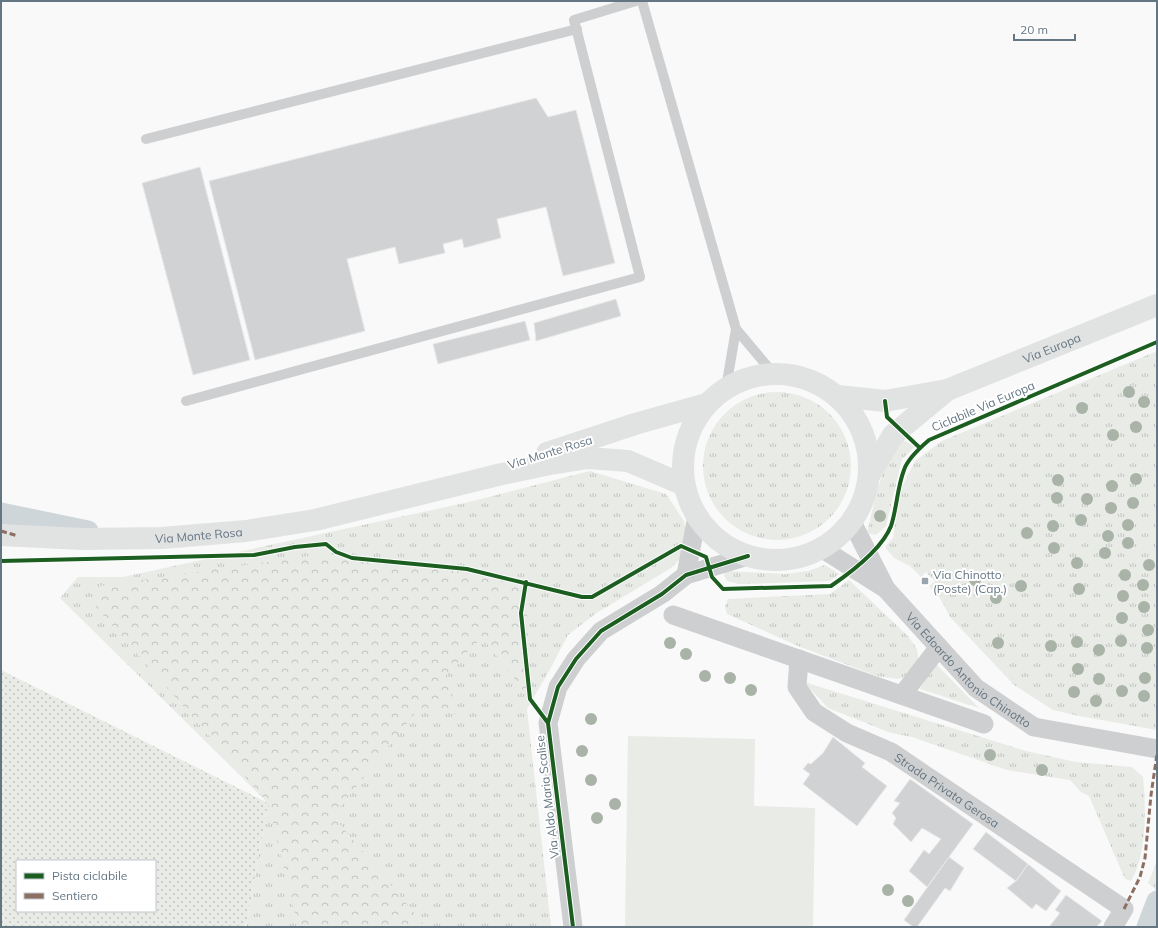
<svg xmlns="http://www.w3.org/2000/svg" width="1158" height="928" font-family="Mulish,sans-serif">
	<defs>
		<pattern id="grass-tufts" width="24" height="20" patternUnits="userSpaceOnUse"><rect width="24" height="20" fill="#e8ebe6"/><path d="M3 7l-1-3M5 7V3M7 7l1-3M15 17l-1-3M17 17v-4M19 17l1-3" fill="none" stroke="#c0c3c0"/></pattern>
		<pattern id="forest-crowns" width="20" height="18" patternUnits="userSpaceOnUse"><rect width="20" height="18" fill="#e8ebe6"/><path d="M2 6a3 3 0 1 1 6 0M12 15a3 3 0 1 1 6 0" fill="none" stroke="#c0c3c0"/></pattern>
		<pattern id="garden-dots" width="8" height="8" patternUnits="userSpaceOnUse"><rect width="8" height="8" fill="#e8ebe6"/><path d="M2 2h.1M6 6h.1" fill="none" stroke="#c0c3c0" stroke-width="1.8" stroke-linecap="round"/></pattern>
	</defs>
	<rect width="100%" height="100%" fill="#f9f9f9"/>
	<!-- grass -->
	<path fill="url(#grass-tufts)" d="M1157 351V730L1079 716 1053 710 1014 685 950 617 940 598 929 586 935 581 926 572 921 577 910 566 894 558 885 547 893 538 901 489 915 461 942 441Z
		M703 466a74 74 0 1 1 148 0a74 74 0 1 1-148 0Z
		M901 439 916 446 902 459 886 526 876 535 867 533 877 490 888 458Z
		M590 471 666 494 684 521 689 550 671 568 595 614 568 635 549 671 527 709 551 927H246L268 803 60 598 78 577H123L469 502Z
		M825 565 839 574 830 581 738 584 727 581 724 575 726 571 786 574 808 571Z
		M849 580 908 636 917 649 918 655V662L905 677 898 679 877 676 798 646 727 614 725 606 728 599 830 594Z
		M934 662 979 708 920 689Z
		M804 682 1026 751 1076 762 1132 767 1143 777C1146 807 1147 855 1131 881L1125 879 1089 796 1081 792 1070 780 1007 770 912 737 891 733 828 708Z
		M1157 861V891L1148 883Z"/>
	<!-- forest -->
	<path fill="url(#forest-crowns)" d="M336 552 526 582 530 699 482 637 445 676 457 714 419 708 333 816 426 927H298L268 803 96 607 100 586Z"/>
	<!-- garden -->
	<path fill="url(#garden-dots)" fill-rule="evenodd" d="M1 670 268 803 247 921 244 927H1ZM17 861H155V911H17Z"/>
	<!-- pitch -->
	<path fill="#e8ebe6" d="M628 736 755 739 754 806 815 808 813 927H625Z"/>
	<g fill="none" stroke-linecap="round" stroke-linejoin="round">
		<!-- canal -->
		<path stroke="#ced6d9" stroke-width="21" d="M1 513 88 531
			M1147 927 1157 901"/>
	</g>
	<!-- building -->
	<path fill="#d0d2d3" stroke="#e8e8e8" d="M536 98 548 117 576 110 615 263 563 276 546 207 497 219 501 238 464 248 462 239 443 244 445 253 399 264 395 247 347 259 365 331 255 360 209 181Z
		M200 167 250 360 193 375 142 183Z
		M616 299 621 316 536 341 534 323Z
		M525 321 530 340 438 364 433 344Z
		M833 737 865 763 862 767 887 786 857 826 803 784 810 774 803 769 808 763 811 764 823 753Z
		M910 779 973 824 927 887 909 871 924 850 929 854 941 839 922 828 911 842 893 824 896 818 892 813 900 803 894 801Z
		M986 832 1028 864 1016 881 973 849Z
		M949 857 964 868 950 891 945 888 917 927H913L904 920Z
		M1028 864 1061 891 1046 911 1036 904 1032 909 1007 888 1016 881Z
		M1066 895 1102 921 1096 927H1049L1060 913 1055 910Z"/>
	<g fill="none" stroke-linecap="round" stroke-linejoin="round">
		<!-- service -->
		<path stroke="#cecfd0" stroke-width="10" d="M642 1 736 329 773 373
			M146 139 577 29
			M726 388 736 329
			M186 401 640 277 574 20 636 1"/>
		<!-- minor -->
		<g stroke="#cecfd0" stroke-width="19">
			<path d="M852 522 886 589"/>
			<path id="s1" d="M821 548 886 589 976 688 1034 727 1157 749"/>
			<path d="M686 575 697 516"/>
			<path d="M673 615 984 724"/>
			<path id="s2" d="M799 659 797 687 814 712 847 733 891 752 1124 909 1113 927"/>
			<path d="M902 695 939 647"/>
			<path d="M573 927 548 723 558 687 576 659 601 631 662 594 686 575 748 556"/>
		</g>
		<!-- secondary -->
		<g stroke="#e1e2e2" stroke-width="22">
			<circle cx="776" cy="467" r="93"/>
			<path id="s3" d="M838 396 885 401 947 390 1157 305"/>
			<path d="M547 453 635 424 706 404"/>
			<path d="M870 474 893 435 946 391"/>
			<path id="s4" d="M1 535 82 539 162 538 246 531 315 520 502 474 550 464 588 458 628 461 684 485"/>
		</g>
		<!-- quiet -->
		<path stroke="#8d6e63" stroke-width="3" stroke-dasharray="6 3" stroke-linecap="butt" d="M1 531 18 536
			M1124 909 1140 877 1145 858 1151 795 1157 754"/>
		<!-- cycleway casing -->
		<g stroke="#fff" stroke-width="6">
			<path id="cycleway" d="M885 401 887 417 920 448
				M1 561 254 555 295 547 326 544 336 552 352 558 467 569 582 597H592L681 546 706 557 712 577 723 589 831 586C850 573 882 549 891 526 897 508 897 488 904 470 907 460 922 446 929 440L1157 342
				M526 582 521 613 530 699 548 723
				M573 927 548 723 558 687 576 659 601 631 662 594 686 575 748 556"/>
		</g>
		<!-- cycleway -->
		<use href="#cycleway" stroke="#1b5e20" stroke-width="4"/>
	</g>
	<!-- trees -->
	<g fill="#a9b3a7">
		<circle cx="1129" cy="392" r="6"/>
		<circle cx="1144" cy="402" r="6"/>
		<circle cx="1082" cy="408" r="6"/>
		<circle cx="1136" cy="427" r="6"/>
		<circle cx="1113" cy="435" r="6"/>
		<circle cx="1136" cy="479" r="6"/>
		<circle cx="1058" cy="480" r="6"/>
		<circle cx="1112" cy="486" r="6"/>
		<circle cx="1057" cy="498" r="6"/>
		<circle cx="1087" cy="499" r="6"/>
		<circle cx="1133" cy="503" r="6"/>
		<circle cx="1111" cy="508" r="6"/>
		<circle cx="880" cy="516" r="6"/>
		<circle cx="1081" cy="520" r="6"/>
		<circle cx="1128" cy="525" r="6"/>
		<circle cx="1053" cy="526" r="6"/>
		<circle cx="1027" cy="533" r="6"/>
		<circle cx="1108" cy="536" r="6"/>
		<circle cx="1128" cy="543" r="6"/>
		<circle cx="1054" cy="548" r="6"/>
		<circle cx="1105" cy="553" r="6"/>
		<circle cx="1077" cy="563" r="6"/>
		<circle cx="1149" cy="565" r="6"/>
		<circle cx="1125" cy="575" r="6"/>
		<circle cx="975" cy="580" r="6"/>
		<circle cx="1143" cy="585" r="6"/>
		<circle cx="1021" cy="586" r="6"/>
		<circle cx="1079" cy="589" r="6"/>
		<circle cx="1123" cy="596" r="6"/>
		<circle cx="996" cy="598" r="6"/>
		<circle cx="1144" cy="607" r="6"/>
		<circle cx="1122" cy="618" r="6"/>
		<circle cx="1148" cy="630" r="6"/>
		<circle cx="1121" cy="641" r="6"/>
		<circle cx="1077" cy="642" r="6"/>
		<circle cx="670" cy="643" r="6"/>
		<circle cx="998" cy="643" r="6"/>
		<circle cx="1051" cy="646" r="6"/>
		<circle cx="1147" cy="648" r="6"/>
		<circle cx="1099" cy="650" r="6"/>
		<circle cx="686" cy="654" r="6"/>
		<circle cx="1078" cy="669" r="6"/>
		<circle cx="705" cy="676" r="6"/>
		<circle cx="730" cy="678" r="6"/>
		<circle cx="1145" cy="678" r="6"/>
		<circle cx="1099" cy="679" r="6"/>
		<circle cx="751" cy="690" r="6"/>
		<circle cx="1122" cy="691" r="6"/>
		<circle cx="1074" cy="692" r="6"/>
		<circle cx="1144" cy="696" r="6"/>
		<circle cx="1096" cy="701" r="6"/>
		<circle cx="591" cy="719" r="6"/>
		<circle cx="582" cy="751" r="6"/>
		<circle cx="990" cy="755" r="6"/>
		<circle cx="1042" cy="770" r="6"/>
		<circle cx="591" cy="780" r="6"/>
		<circle cx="615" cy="804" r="6"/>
		<circle cx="597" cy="818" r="6"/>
		<circle cx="888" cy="890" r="6"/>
		<circle cx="908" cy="901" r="6"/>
	</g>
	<!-- markers -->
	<rect fill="#99a4ac" stroke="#fff" stroke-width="1.5" x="921" y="577" width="8" height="8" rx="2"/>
	<g text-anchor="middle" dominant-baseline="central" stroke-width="4" stroke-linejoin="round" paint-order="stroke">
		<!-- street labels -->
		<g font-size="12" fill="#657683" stroke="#fff">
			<text stroke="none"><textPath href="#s3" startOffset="223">Via Europa</textPath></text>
			<text transform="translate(983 406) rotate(-23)">Ciclabile Via Europa</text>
			<text transform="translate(550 452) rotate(-17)">Via Monte Rosa</text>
			<text stroke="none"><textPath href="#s4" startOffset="198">Via Monte Rosa</textPath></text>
			<text stroke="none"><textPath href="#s1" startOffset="193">Via Edoardo Antonio Chinotto</textPath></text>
			<text stroke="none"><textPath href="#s2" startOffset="213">Strada Privata Gerosa</textPath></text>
			<text transform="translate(547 797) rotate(-97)">Via Aldo Maria Scalise</text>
		</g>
		<!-- poi labels -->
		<g font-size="12" fill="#657683" stroke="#fff" text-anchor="start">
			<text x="933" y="574">Via Chinotto<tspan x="933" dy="14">(Poste) (Cap.)</tspan></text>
		</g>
	</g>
	<!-- border -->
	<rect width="1158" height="928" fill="none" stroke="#657683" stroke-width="4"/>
	<!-- legend -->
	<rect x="16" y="860" width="140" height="52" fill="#ffffff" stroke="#c1c8cd"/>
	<rect x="24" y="873" width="20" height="6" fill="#1b5e20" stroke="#c1c8cd"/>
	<text x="52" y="880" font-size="12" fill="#657683">Pista ciclabile</text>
	<rect x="24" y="893" width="20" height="6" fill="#8d6e63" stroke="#c1c8cd"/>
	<text x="52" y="900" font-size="12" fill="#657683">Sentiero</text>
	<!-- scale -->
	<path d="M1014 34v6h61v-6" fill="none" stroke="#657683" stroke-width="2"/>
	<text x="1020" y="34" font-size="12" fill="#657683" stroke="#ffffff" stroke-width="3" paint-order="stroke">20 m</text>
</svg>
